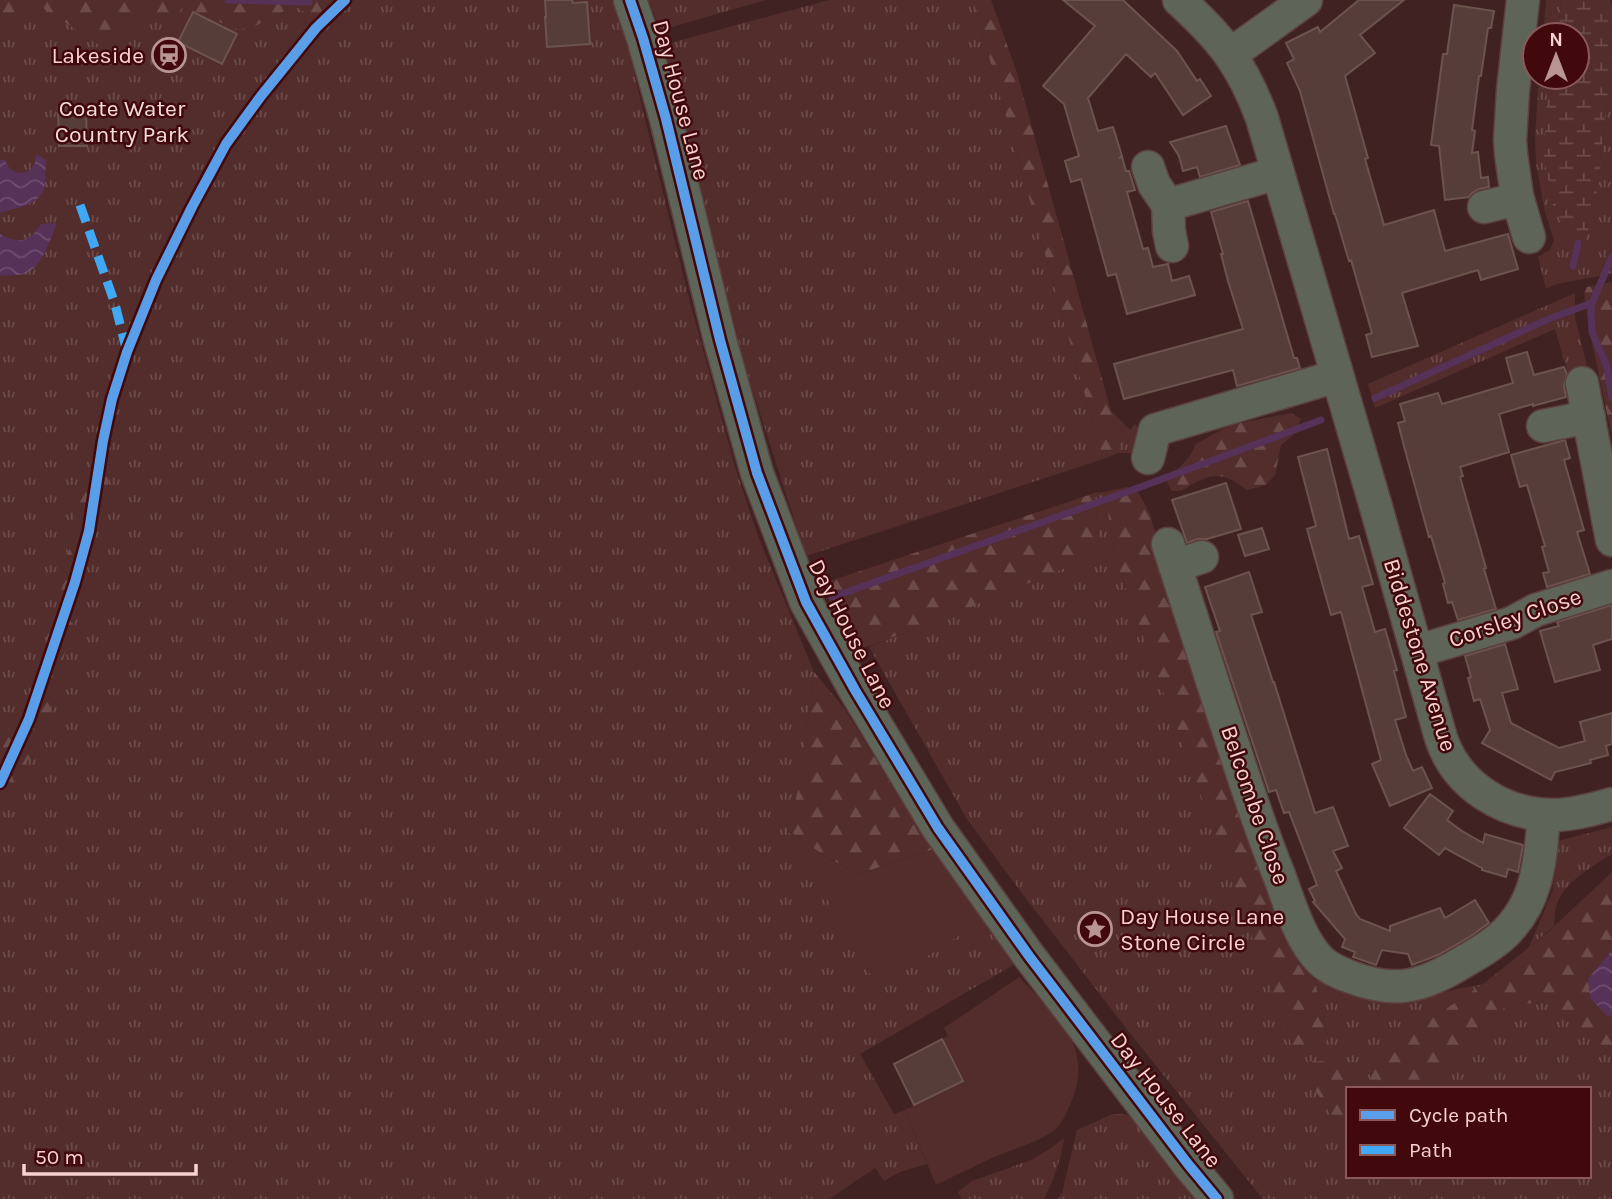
<svg xmlns="http://www.w3.org/2000/svg" width="1612" height="1199" font-family="Karla,sans-serif">
	<defs>
		<pattern id="grass-tufts" width="24" height="20" patternUnits="userSpaceOnUse" patternTransform="scale(1.75)"><rect width="24" height="20" fill="#522d2c"/><path d="M3 7l-1-3M5 7V3M7 7l1-3M15 17l-1-3M17 17v-4M19 17l1-3" fill="none" stroke="#6c4b4a"/></pattern>
		<pattern id="forest-firs" width="22" height="20" patternUnits="userSpaceOnUse" patternTransform="scale(1.75)"><rect width="22" height="20" fill="#522d2c"/><path d="M5 1l3.5 6h-7zM16 11l3.5 6h-7z" fill="#6c4b4a"/></pattern>
		<pattern id="wetland-marsh" width="20" height="14" patternUnits="userSpaceOnUse" patternTransform="scale(1.75)"><rect width="20" height="14" fill="#522d2c"/><path d="M1 5h8M5 5V1M11 12h8M15 12V8" fill="none" stroke="#6c4b4a"/></pattern>
		<pattern id="water-waves" width="16" height="10" patternUnits="userSpaceOnUse" patternTransform="scale(1.75)"><rect width="16" height="10" fill="#563158"/><path d="M0 5q4-4 8 0t8 0" fill="none" stroke="#6f4e6f"/></pattern>
	</defs>
	<rect width="100%" height="100%" fill="#412223"/>
	<!-- grass -->
	<path fill="url(#grass-tufts)" d="M0 0H619L637 86 688 295 735 467 758 536 814 672 805 747V762L788 830 878 987 983 920 1015 964 860 1054 894 1114 905 1110 927 1164 900 1172 884 1181 875 1168 829 1199H0Z
		M648 0H766L661 30Z
		M829 0H973L1103 459 806 556 747 373 663 45Z
		M1546 0H1561L1559 24 1556 35H1543Z
		M1539 77H1549L1547 94 1598 187 1607 97 1612 78V241L1599 276 1556 284 1546 289 1538 257 1550 250 1554 240 1545 212 1536 164 1535 135Z
		M1575 293V318L1589 374 1570 380 1555 329 1375 408 1368 384Z
		M1110 410 1130 430 1135 424 1141 435 1140 458 1130 453H1118L1119 440Z
		M1105 492 1114 556 1293 1048 1328 1035 1314 979 1342 989 1403 1000 1483 984 1413 1031 1370 1079 1384 1089H1354L1339 1067 1299 1063 1348 1143V1176H1589V1089H1421L1508 1004 1549 1003 1612 1055V1199H1263L1129 1032 1018 888 967 819 869 647 1099 554 1095 493Z
		M1612 827V854C1593 866 1566 881 1557 903 1554 910 1555 919 1554 926L1529 947 1553 890 1558 841Z
		M1113 1114H1123L1132 1117 1199 1199H1058L1062 1193 1077 1130Z
		M1064 1138C1061 1160 1054 1179 1044 1199H962L958 1192 972 1181 1031 1160 1050 1149Z"/>
	<!-- forest -->
	<path fill="url(#forest-firs)" d="M0 0H23L0 31Z
		M31 0H331L315 18 294 6 255 26 238 30 183 6 171 29 137 12 113 54Z
		M973 0H991L1016 70 1119 440 1118 453 1103 459Z
		M1612 241V273L1599 276Z
		M1612 282V437L1590 333 1584 294 1587 287Z
		M1291 413 1301 419 1292 436 1281 445 1275 475 1266 485 1247 490C1226 474 1215 471 1191 485 1182 491 1182 491 1171 491L1167 481 1190 456 1196 444 1212 435 1231 425Z
		M91 476 110 477 46 726 0 812V721L22 714 43 650 62 588 77 507Z
		M1126 487 1137 490 1149 512 1255 846 1298 962 1314 979 1328 1035 1325 1047 1310 1051 1293 1049 1114 556 1105 492Z
		M1095 493 1099 554 968 608 854 652 821 584Z
		M814 672 844 708 932 850 859 874 826 857 788 830 805 762V747Z
		M1612 872V950L1588 979 1607 1016 1612 1017V1055L1549 1003 1508 1004 1421 1089H1384L1370 1079 1372 1064 1413 1031 1483 984 1547 933Z
		M1327 1061 1339 1067 1354 1089H1348V1143L1298 1062Z"/>
	<!-- wetland -->
	<path fill="url(#wetland-marsh)" d="M1561 0H1611L1612 8V78L1607 97 1598 187 1586 239 1580 245 1572 240 1553 206 1544 157 1547 94 1549 77H1577V35H1556L1559 24Z"/>
	<!-- garden -->
	<path fill="#522d2c" d="M788 830 826 857 859 874 932 850 983 920 878 988Z
		M1019 977C1056 1016 1096 1046 1070 1105 1066 1113 1061 1126 1053 1131 1037 1143 1017 1147 999 1155 978 1164 957 1175 936 1185L905 1110 963 1081 942 1039 948 1036 944 1028Z"/>
	<!-- water -->
	<path fill="url(#water-waves)" d="M36 154 46 160C45 169 46 181 44 189 38 206 15 208 0 213V160H5C11 179 37 177 36 154Z
		M56 223V226C49 242 42 268 24 274 16 276 8 275 0 276V234C19 244 29 243 41 224Z
		M1612 950V1017L1607 1016 1590 998 1588 979Z"/>
	<g fill="none" stroke-linecap="round" stroke-linejoin="round">
		<!-- stream -->
		<path stroke="#563158" stroke-width="7" d="M228 0 309 2
			M1612 257 1592 303 1591 313 1592 332 1607 367 1612 398
			M1573 266 1578 243
			M1375 398 1551 318 1592 303
			M833 597 1135 489 1321 420"/>
	</g>
	<!-- building -->
	<path fill="#573d39" stroke="#6c534e" stroke-width="2" d="M545 0H572L573 3 587 2 590 44 547 47 545 17H546Z
		M1063 0H1123L1177 51 1197 81 1200 79 1211 96 1183 115 1155 73 1151 77 1126 54 1088 98 1098 131 1113 127 1122 156 1119 158 1122 157 1126 171H1129L1135 190 1127 192 1143 249 1148 248 1153 267 1168 264 1172 281 1189 276 1195 295 1127 314 1116 274 1108 276 1081 179 1071 182 1065 161 1079 156 1064 104 1043 86 1095 26Z
		M1359 0H1404L1360 35 1375 53 1345 76 1368 158 1365 159 1384 225 1434 210 1445 251 1508 234 1518 269 1481 280 1478 270 1402 293 1418 346 1372 357 1366 335 1372 333 1351 260 1349 261 1335 214H1334L1300 91 1287 63 1294 59 1286 43 1318 27 1320 32Z
		M1454 5 1494 11 1491 28H1488L1481 76H1479L1472 130 1475 131 1472 153 1478 152 1481 178 1488 177 1489 187 1479 189 1472 193 1469 197 1445 200 1439 146 1431 145 1443 54H1447Z
		M193 12 237 34 222 64 178 42Z
		M58 107H86L87 146H59Z
		M1226 126 1240 165 1200 177 1197 167 1183 171 1179 156 1170 142Z
		M1248 201 1294 358H1297L1300 368 1237 386 1233 370 1124 399 1114 364 1243 329 1228 281 1221 254H1223L1211 212Z
		M1527 352 1534 375 1564 367 1567 374 1564 386 1566 397 1533 406V404L1499 414 1509 452 1460 467 1463 476 1460 477 1486 568 1484 569 1496 609 1458 620 1452 602 1448 603 1443 584 1445 583 1431 536 1429 537 1405 450 1398 423 1405 421 1400 404 1438 393 1442 404 1513 383 1506 358Z
		M1565 440 1570 458 1564 460 1584 530 1577 532 1590 574 1547 587 1543 573 1549 572 1542 547 1545 546 1527 485 1520 487 1511 455Z
		M1327 449 1349 539 1359 536 1373 584 1362 587 1375 632 1385 629 1397 670 1394 671 1406 717 1395 720 1406 755 1413 771 1422 767 1432 788 1390 806 1372 764 1381 760 1341 612 1331 615 1307 529 1316 526 1298 457Z
		M1226 483 1241 529 1207 539H1197L1187 543 1172 500Z
		M1262 528 1269 549 1245 556 1238 535Z
		M1249 572 1262 612 1251 615 1273 682H1274L1315 813 1333 807 1348 846 1333 851 1342 868 1336 871 1356 914 1360 919 1390 931V926L1440 908 1445 918 1475 900 1489 923 1471 936 1438 955 1412 965 1408 954 1382 950 1376 965 1353 957 1355 952 1342 947 1345 939 1313 902 1315 901 1309 889 1317 885 1289 812 1284 813 1276 790 1269 792 1216 632 1220 631 1205 587Z
		M1612 605V639L1593 645 1600 670 1555 682 1540 631 1559 626 1557 622Z
		M1505 644 1518 689 1502 693 1511 723 1559 748 1585 741 1580 722 1612 713V744L1606 746 1608 755 1590 760 1591 763 1555 772 1551 780 1482 743 1490 730 1480 699 1474 701 1468 678 1471 677 1465 656Z
		M1430 794 1453 811 1447 820 1462 831 1483 843 1485 834 1523 845 1518 872 1508 869 1506 877 1482 870V868L1445 848 1439 855 1404 828Z
		M942 1039 963 1081 914 1105 894 1064Z"/>
	<g fill="none" stroke-linecap="round" stroke-linejoin="round">
		<!-- minor casing -->
		<g stroke="#5c4141" stroke-width="35">
			<path id="minor" d="M630 0 643 38 666 119 720 340 757 473 806 602 855 690 938 828 1029 956 1188 1164 1217 1199
				M1179 0C1221 38 1242 64 1262 118L1376 507 1441 738C1457 786 1504 815 1554 815 1574 815 1593 809 1612 804
				M1523 0 1513 90 1510 140 1511 154 1517 196 1529 237
				M1231 54 1306 0
				M1148 167 1154 184 1168 205 1169 231 1172 246
				M1168 205 1277 173
				M1484 207 1518 199
				M1582 383 1612 540
				M1543 426 1589 417
				M1155 430 1337 376
				M1148 458 1155 430
				M1168 544C1185 598 1203 651 1220 705 1239 762 1256 819 1279 875 1289 902 1300 940 1320 960 1328 968 1338 972 1348 976 1391 993 1418 989 1458 965 1473 956 1489 948 1502 936 1539 902 1540 861 1544 815
				M1175 566 1202 557
				M1418 651 1512 623 1536 610 1612 586"/>
		</g>
		<!-- minor -->
		<use href="#minor" stroke="#5f6459" stroke-width="32"/>
		<!-- quiet -->
		<path stroke="#3fa9f5" stroke-width="9" stroke-dasharray="18 9" stroke-linecap="butt" d="M80 205 115 304 126 348"/>
		<!-- cycleway casing -->
		<g stroke="#42090d" stroke-width="15">
			<path id="cycleway" d="M630 0 643 38 666 119 720 340 757 473 806 602 855 690 938 828 1029 956 1188 1164 1217 1199
				M0 783 29 719 75 582 89 531 103 441 112 399 127 352 156 280 192 207 226 144 261 96 316 28 345 0"/>
		</g>
		<!-- cycleway -->
		<use href="#cycleway" stroke="#5a9eea" stroke-width="10"/>
	</g>
	<!-- icons -->
	<defs>
		<g id="station-ring" transform="scale(1.75)"><circle r="9.5" fill="#42090d" stroke="#b89493" stroke-width="1.5"/><path d="M-3-6H3Q5-6 5-4V2Q5 4 3 4L4.5 6H3L1.5 4h-3L-3 6H-4.5L-3 4Q-5 4-5 2V-4Q-5-6-3-6ZM-3.5-4v3h7v-3ZM-3.5 1v1.5H-2V1ZM2 1v1.5H3.5V1Z" fill="#b89493"/></g>
		<g id="sight-ring" transform="scale(1.75)"><circle r="9.5" fill="#42090d" stroke="#b89493" stroke-width="1.5"/><path d="M0-6L1.8-2.2L6-1.7L2.9 1.2L3.7 5.4L0 3.3L-3.7 5.4L-2.9 1.2L-6-1.7L-1.8-2.2Z" fill="#b89493"/></g>
	</defs>
	<g fill-rule="evenodd">
		<use href="#station-ring" x="169" y="55"/>
		<use href="#sight-ring" x="1095" y="929"/>
	</g>
	<g text-anchor="middle" dominant-baseline="central" stroke-width="5" stroke-linejoin="round" paint-order="stroke">
		<!-- poi labels -->
		<g font-size="23" fill="#f8d2cf" stroke="#42090d" text-anchor="end">
			<text x="144" y="55">Lakeside</text>
			<text x="1120" y="916" text-anchor="start">Day House Lane<tspan x="1120" dy="26">Stone Circle</tspan></text>
		</g>
		<!-- street labels -->
		<g font-size="23" fill="#f8d2cf" stroke="#42090d">
			<text transform="translate(681 100) rotate(75)">Day House Lane</text>
			<text transform="translate(1515 618) rotate(-19)">Corsley Close</text>
			<text transform="translate(852 634) rotate(63)">Day House Lane</text>
			<text transform="translate(1420 655) rotate(73)">Biddestone Avenue</text>
			<text transform="translate(1255 805) rotate(71)">Belcombe Close</text>
			<text transform="translate(1166 1100) rotate(52)">Day House Lane</text>
		</g>
		<!-- park labels -->
		<g font-size="23" fill="#f1dddc" stroke="#42090d">
			<text x="122" y="108">Coate Water<tspan x="122" dy="26">Country Park</tspan></text>
		</g>
	</g>
	<!-- legend -->
	<rect x="1346" y="1087" width="245" height="91" fill="#42090d" stroke="#8b595b" stroke-width="2"/>
	<rect x="1360" y="1110" width="35" height="10" fill="#5a9eea" stroke="#8b595b" stroke-width="2"/>
	<text x="1409" y="1122" font-size="21" fill="#f8d2cf">Cycle path</text>
	<rect x="1360" y="1145" width="35" height="10" fill="#3fa9f5" stroke="#8b595b" stroke-width="2"/>
	<text x="1409" y="1157" font-size="21" fill="#f8d2cf">Path</text>
	<!-- north arrow -->
	<g transform="translate(1556 56)"><circle r="33" fill="#42090d" stroke="#8b595b" stroke-width="2"/>
	<path d="M0-5L12 26L0 18L-12 26Z" fill="#b89493"/>
	<text y="-10" font-size="19" font-weight="bold" text-anchor="middle" fill="#f8d2cf">N</text>
	</g>
	<!-- scale -->
	<path d="M24 1164v10h172v-10" fill="none" stroke="#f8d2cf" stroke-width="3.5"/>
	<text x="35" y="1164" font-size="21" fill="#f8d2cf" stroke="#42090d" stroke-width="5" paint-order="stroke">50 m</text>
</svg>
